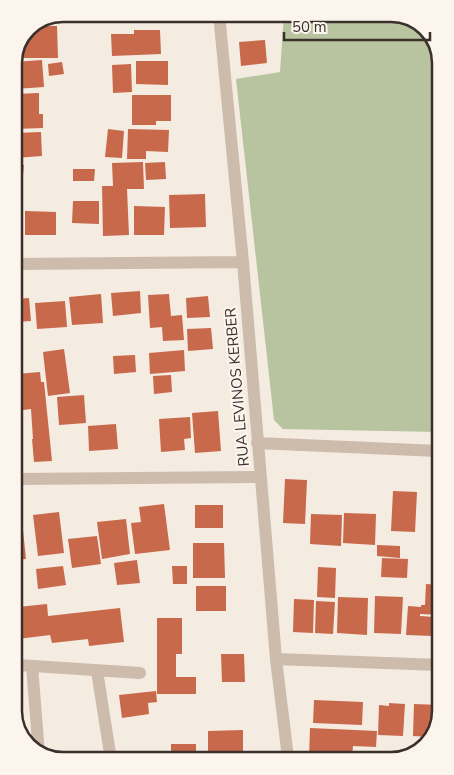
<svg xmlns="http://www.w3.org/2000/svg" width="454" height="775" font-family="'Nunito Sans',sans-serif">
	<rect width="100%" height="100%" fill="#f4ebe1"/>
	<!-- green -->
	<path fill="#b8c4a0" d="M284 14H394L418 22 435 42 438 432 283 429 274 420 236 79 280 72Z"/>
	<!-- building -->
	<path fill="#c8694b" d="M33 26H57L58 58H20V47L28 28Z
		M134 30H160L161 54 112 56 111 34H134Z
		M265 40 267 63 241 66 239 42Z
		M42 60 44 87 15 89 14 62Z
		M136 61H168V85L136 84Z
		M62 62 64 74 49 76 48 64Z
		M131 64 132 92 113 93 112 65Z
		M39 93V114H43V128L14 129V94Z
		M132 95H171V121H156V125H132Z
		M108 129 124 131 122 158 105 157Z
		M128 129 169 130 168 152 146 151V159H127Z
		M41 132 42 156 15 158 14 133Z
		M143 162 144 189H127L129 235 103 236 102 186H113L112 163Z
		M165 162 166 179 146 180 145 163Z
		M15 165H24L22 186H15Z
		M73 169H95L94 181H73Z
		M205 194 206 227 170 228 169 195Z
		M15 200 21 201 20 230H15Z
		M73 201H99V224L72 223Z
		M134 206 165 207 164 235H134Z
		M25 211 56 212V235H25Z
		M140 291 141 313 113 316 111 293Z
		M101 294 103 323 72 325 69 297Z
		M169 294 171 316 182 315 184 340 163 341 162 327 150 328 148 295Z
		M208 296 210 317 187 318 186 298Z
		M29 298 31 321 16 322V299Z
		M65 301 67 327 37 329 35 303Z
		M211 328 213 349 188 351 187 329Z
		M64 349 70 393 48 396 43 352Z
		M184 350 185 371 150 374 149 353Z
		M135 355 136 372 114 374 113 356Z
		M40 372 41 382H44L52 461 34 462 32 439H33L31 409 16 411V374Z
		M171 375 172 392 154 394 153 376Z
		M84 395 86 423 59 425 57 397Z
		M218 411 221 451 195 453 192 413Z
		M190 417 191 438 184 439 185 450 161 452 159 419Z
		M116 424 118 449 89 451 88 426Z
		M285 479 307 480 305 524 283 523Z
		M393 491 417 492 415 532 391 531Z
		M164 504 170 550 135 554 131 523 141 522 139 507Z
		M195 505H223V528H195Z
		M59 512 64 553 38 556 33 515Z
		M344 513 376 514 375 545 343 543Z
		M311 514 342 515 341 546 310 544Z
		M126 519 130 554 102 559 97 522Z
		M17 520H22L26 559 17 560Z
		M97 536 101 564 72 568 68 539Z
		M193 543H224L225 578H193Z
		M377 545 400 546V558L377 556Z
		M382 558 408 559 407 578 381 577Z
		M137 560 140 583 117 585 114 563Z
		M63 566 66 585 38 589 36 569Z
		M172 566H187V584H173Z
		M318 567 336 568 335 598 317 597Z
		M426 584 439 585 438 601H439L440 615 420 614V616L435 617 434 636 406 635 408 606 421 607V605H425Z
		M196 586H226V611H196Z
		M375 596 403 597 401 634 374 633Z
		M338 597 368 598 367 635 337 633Z
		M294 599 314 600 313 633 293 632Z
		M316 601 335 602 333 634 315 633Z
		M47 604 48 616 120 608 124 642 89 646 88 639 52 643 50 635 18 639V607Z
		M157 618H182V654H176V677H196V694H157Z
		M221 654H244L245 682H222Z
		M156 691 157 702 148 703 149 714 122 718 119 695Z
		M314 700 363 702 362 725 313 723Z
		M389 703 405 704 403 736 378 735 379 705 389 706Z
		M414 704 440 705V712L433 737 413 736Z
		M310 728 377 731 376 747 353 746 352 757 309 758Z
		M243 730V758L208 759V731Z
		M171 744H196V759L171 760Z"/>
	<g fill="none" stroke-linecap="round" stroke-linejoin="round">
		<!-- minor -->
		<path stroke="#cdbbac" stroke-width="12" d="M219 14 243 262 276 659 288 758
			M15 264 243 262
			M257 443 438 451
			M17 479 260 477
			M276 659 440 665
			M18 665 140 673
			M32 666 39 754
			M97 671 111 760"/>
	</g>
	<g text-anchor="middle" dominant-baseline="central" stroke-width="4.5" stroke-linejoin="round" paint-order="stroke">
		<!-- street labels -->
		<g font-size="15" fill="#3b302b" stroke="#fbf5ee">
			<text transform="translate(237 387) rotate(-95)">RUA LEVINOS KERBER</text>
		</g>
	</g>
	<!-- crop -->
	<path d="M0 0H454V775H0ZM63 22H391A41 41 0 0 1 432 63V711A41 41 0 0 1 391 752H63A41 41 0 0 1 22 711V63A41 41 0 0 1 63 22Z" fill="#fbf5ee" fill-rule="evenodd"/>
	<path fill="none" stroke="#3b302b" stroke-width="2.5" d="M63 22H391A41 41 0 0 1 432 63V711A41 41 0 0 1 391 752H63A41 41 0 0 1 22 711V63A41 41 0 0 1 63 22Z"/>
	<!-- scale -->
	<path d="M284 32v8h146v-8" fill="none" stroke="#3b302b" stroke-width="2.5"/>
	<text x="292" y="32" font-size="15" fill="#3b302b" stroke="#fbf5ee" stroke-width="4" paint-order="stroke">50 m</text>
</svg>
